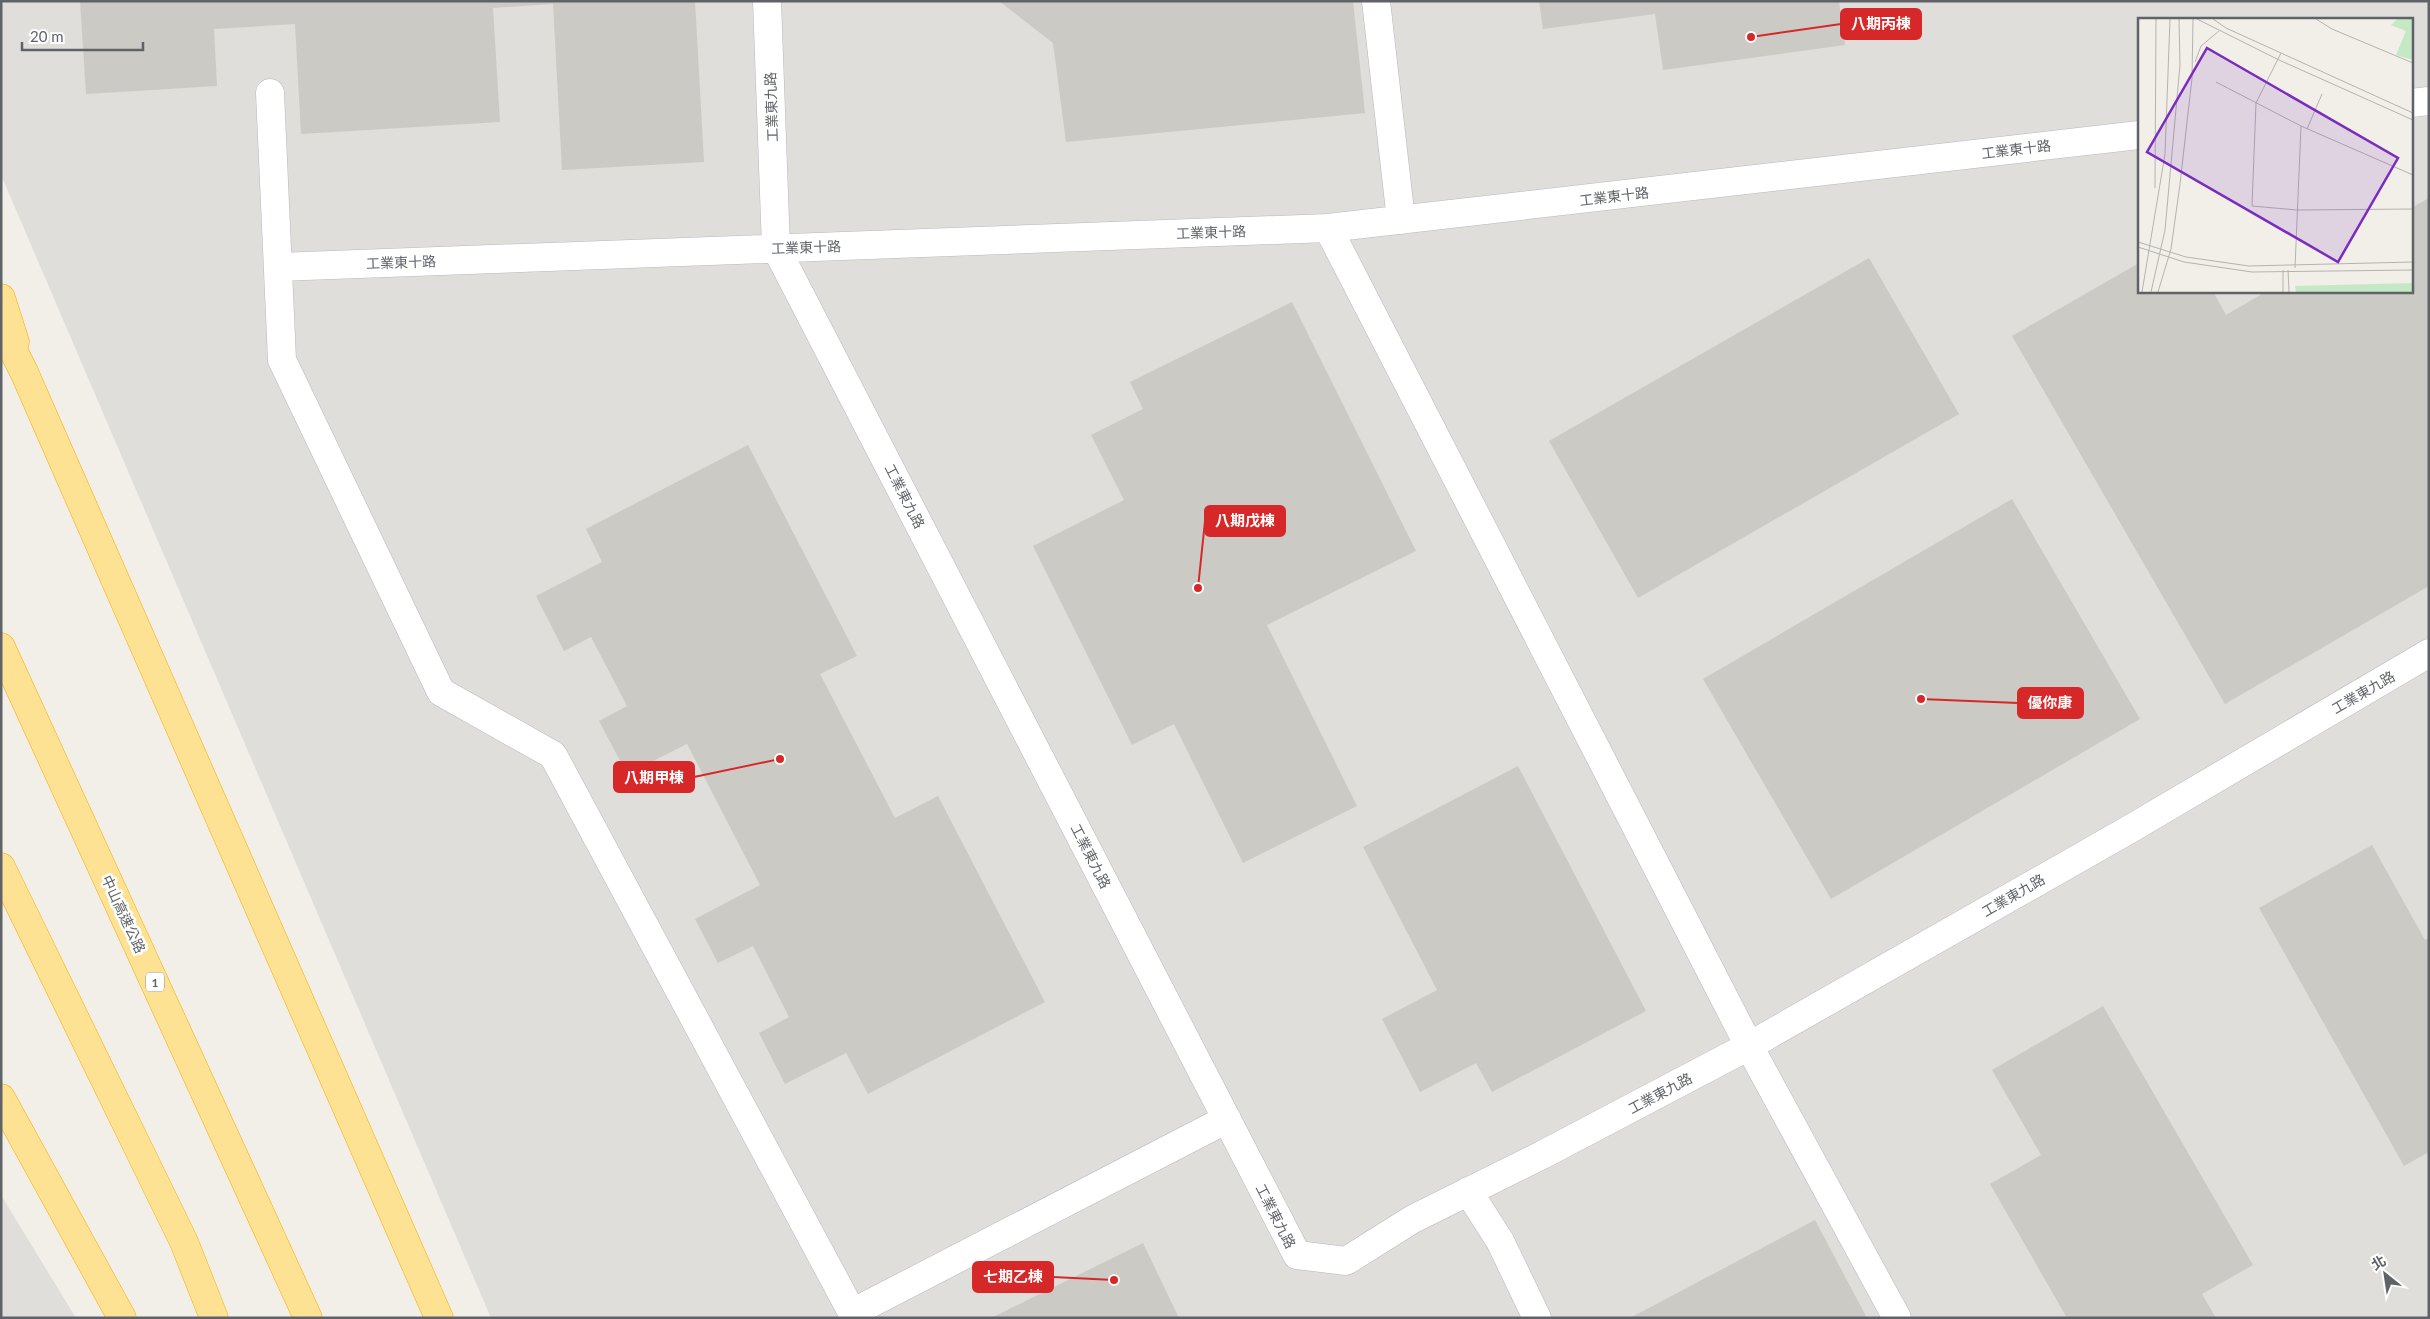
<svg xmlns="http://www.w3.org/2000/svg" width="2430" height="1319" font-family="Lato,'Noto Sans TC',sans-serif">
	<rect width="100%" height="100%" fill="#f1efe8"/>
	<!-- industrial -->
	<path fill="#e0deda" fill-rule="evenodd" d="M1 1H2429V1318H491L1 175ZM2139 19H2411V291H2139Z
		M1 1195 76 1318H1Z"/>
	<!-- building -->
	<path fill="#cccac5" d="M80 1H695L704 162 562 170 553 4 493 8 500 122 301 134 295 24 214 29 217 86 86 94Z
		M999 1H1353L1365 113 1066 142 1053 43Z
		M1539 1H1839L1845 45 1663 70 1655 14 1543 29Z
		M2429 198V586L2225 704 2012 336 2139 263V291H2213L2226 315 2267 291H2411V208Z
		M1869 258 1959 414 1638 598 1549 441Z
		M1292 302 1416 551 1267 625 1357 806 1243 863 1174 724 1132 745 1033 546 1124 500 1091 435 1143 409 1130 382Z
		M748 445 857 656 820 674 895 818 938 796 1045 1002 868 1094 846 1053 785 1084 759 1033 789 1017 753 946 718 963 695 919 760 885 687 744 627 774 599 721 627 706 591 637 564 651 536 596 602 562 586 529Z
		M2012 499 2140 719 1831 899 1703 679Z
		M1518 766 1646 1011 1492 1092 1476 1063 1420 1092 1382 1019 1437 990 1363 847Z
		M2372 845 2425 940 2429 938V1152L2404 1166 2259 908Z
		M2103 1006 2253 1265 2202 1294 2216 1318H2067L1990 1184 2041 1155 1992 1070Z
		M1815 1220 1867 1318H1630Z
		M1143 1243 1179 1318H991Z"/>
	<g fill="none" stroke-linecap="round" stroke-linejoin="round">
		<!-- minor casing -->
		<g stroke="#b5b8bc" stroke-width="29">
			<path id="minor" d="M767 1 776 248 1297 1255 1346 1261 1413 1219 1542 1155 1749 1046 2130 829 2429 653
				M1376 1 1401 220
				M270 93 282 360 441 692 553 755 855 1318
				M2411 103 2429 101
				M1328 228 1749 1046 1897 1318
				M278 267 1328 228 2139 135
				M1468 1191 1500 1241 1537 1318
				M852 1313 1227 1119"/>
		</g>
		<!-- highway casing -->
		<g stroke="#f9ab00" stroke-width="29">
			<path id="highway" d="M1 298 15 342
				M1 326 24 372 439 1318
				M1 647 308 1318
				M1 867 184 1242 214 1318
				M1 1098 122 1318"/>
		</g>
		<!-- minor -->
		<use href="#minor" stroke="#fff" stroke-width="28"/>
		<!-- highway -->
		<use href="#highway" stroke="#fde293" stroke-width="28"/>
	</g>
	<g text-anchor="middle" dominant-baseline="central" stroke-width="5" stroke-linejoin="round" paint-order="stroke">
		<!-- shield labels -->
		<rect fill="#fff" stroke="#8f9295" stroke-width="1" x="146" y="972.5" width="18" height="19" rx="4"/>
		<g font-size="12" font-weight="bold" fill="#5f6368">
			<text x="155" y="982">1</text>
		</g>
		<!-- street labels -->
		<g font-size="14" fill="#5f6368" stroke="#fff">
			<text transform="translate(771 107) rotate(-92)">工業東九路</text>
			<text transform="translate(2016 149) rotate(-7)">工業東十路</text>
			<text transform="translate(1614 196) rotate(-7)">工業東十路</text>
			<text transform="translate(1211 232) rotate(-2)">工業東十路</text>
			<text transform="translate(806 247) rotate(-2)">工業東十路</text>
			<text transform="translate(401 262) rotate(-2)">工業東十路</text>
			<text transform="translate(905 496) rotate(63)">工業東九路</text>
			<text transform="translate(2363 692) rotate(-30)">工業東九路</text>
			<text transform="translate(1091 856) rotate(63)">工業東九路</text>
			<text transform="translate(2013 895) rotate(-30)">工業東九路</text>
			<text transform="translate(124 914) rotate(65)">中山高速公路</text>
			<text transform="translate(1660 1093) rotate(-28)">工業東九路</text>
			<text transform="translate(1276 1216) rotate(63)">工業東九路</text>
		</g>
	</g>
	<!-- overview -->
	<g transform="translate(2138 18)">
		<rect width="275" height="275" fill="#f1efe8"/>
		<path d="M259 1H275V42L258 37 268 13 253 7ZM275 265V274H158L157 268Z" fill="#c5e8c5"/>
		<path fill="none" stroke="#b3b3b1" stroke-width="1" d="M59 1 141 42 275 102M75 1 88 10 275 95M178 1 194 11 275 45M143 35 118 85 114 188 159 192 275 191M57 44 63 28 81 13M78 64 163 108 275 157M169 111 184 76M17 170 18 1M0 224 48 239 111 248 275 244M0 229 46 244 114 254 275 252M157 250 163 108M150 252 151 274M4 274 27 136 32 1M13 274 27 212 42 47 41 1M20 274 33 231 42 166 54 60 55 1M145 274V252"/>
		<path fill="#7b2cbf" fill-opacity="0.15" stroke="#7b2cbf" stroke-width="2.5" d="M69 30 260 140 200 244 9 134Z"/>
		<rect width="275" height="275" fill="none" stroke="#5f6368" stroke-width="2.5"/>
	</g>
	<!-- callouts -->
	<path fill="none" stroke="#d62828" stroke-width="2" d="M1751 37L1841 24M1198 588L1205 521M1921 699L2018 703M780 759L694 777M1114 1280L1053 1277"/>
	<g fill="#d62828" stroke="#fff" stroke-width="2">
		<circle cx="1751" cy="37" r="5"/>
		<circle cx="1198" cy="588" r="5"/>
		<circle cx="1921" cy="699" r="5"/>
		<circle cx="780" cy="759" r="5"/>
		<circle cx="1114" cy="1280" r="5"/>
	</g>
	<g fill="#d62828" stroke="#d62828" stroke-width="2">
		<rect x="1841" y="9" width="80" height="30" rx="5"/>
		<rect x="1205" y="506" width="80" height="30" rx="5"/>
		<rect x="2018" y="688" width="65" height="30" rx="5"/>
		<rect x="614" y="762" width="80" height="30" rx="5"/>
		<rect x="973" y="1262" width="80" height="30" rx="5"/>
	</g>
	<g font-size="15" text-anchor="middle" font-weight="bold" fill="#fff">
		<text x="1881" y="29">八期丙棟</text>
		<text x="1245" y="526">八期戊棟</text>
		<text x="2050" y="708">優你康</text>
		<text x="654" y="783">八期甲棟</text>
		<text x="1013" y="1282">七期乙棟</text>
	</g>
	<!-- border -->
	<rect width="2430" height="1319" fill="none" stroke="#5f6368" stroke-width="5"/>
	<!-- north arrow -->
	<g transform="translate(2385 1274) rotate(330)" stroke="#ffffff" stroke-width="4" paint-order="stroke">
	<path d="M0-4L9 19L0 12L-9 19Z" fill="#5f6368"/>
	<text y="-8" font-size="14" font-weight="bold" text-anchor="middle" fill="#5f6368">北</text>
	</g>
	<!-- scale -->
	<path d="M22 42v8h121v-8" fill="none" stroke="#5f6368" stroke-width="2.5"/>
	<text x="30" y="42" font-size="15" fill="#5f6368" stroke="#ffffff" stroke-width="4" paint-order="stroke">20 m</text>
</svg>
